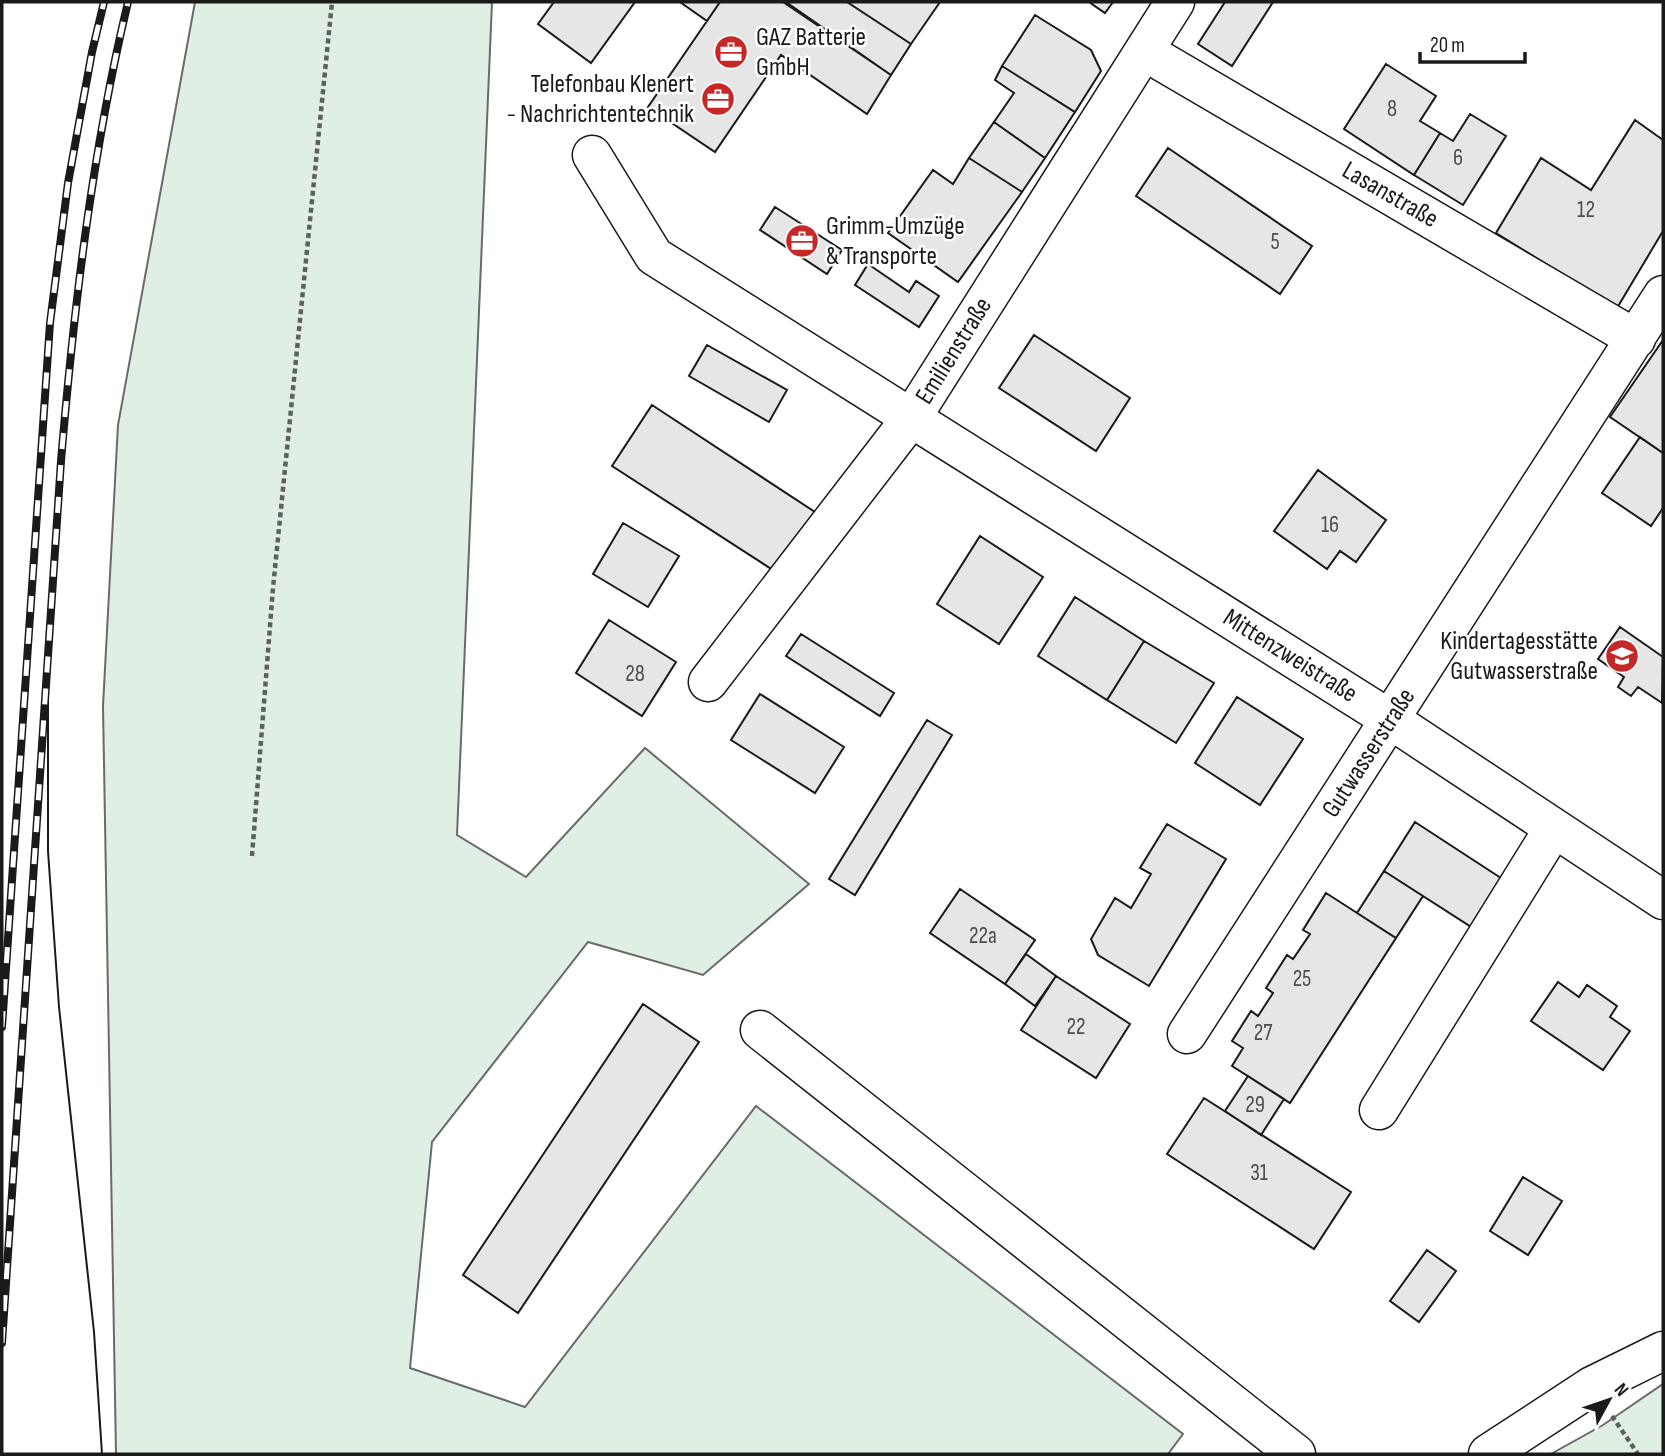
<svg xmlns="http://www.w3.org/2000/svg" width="1665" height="1456" font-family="'Sofia Sans Condensed',sans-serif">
	<rect width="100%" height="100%" fill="#fff"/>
	<!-- green -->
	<path fill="#e0efe3" stroke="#6a6a6a" stroke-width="2" d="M195 2H492L457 835 526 877 645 748 809 884 703 975 588 942 432 1142 410 1368 525 1407 756 1106 1183 1434 1168 1454H116L103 706 118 425Z
		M1663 1384V1454H1551L1603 1425Z"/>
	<!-- building -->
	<path fill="#e6e6e6" stroke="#1a1a1a" stroke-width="2" d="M554 2H635L591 63 538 24Z
		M680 2H720L707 21Z
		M720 2H783L891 75 867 114 781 55 715 152 648 107Z
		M786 2H847L911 44 891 75Z
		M847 2H940L911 44Z
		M1089 2H1113L1105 13Z
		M1225 2H1273L1232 66 1198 44Z
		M1035 15 1091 50 1101 71 1075 112 1002 66Z
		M1386 64 1436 96 1420 121 1440 133 1414 175 1344 129Z
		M1002 66 1075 112 1045 158 994 122 1014 93 995 80Z
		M1470 114 1506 136 1463 205 1414 175 1440 133 1453 141Z
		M1635 120 1663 140V231L1617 308 1496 233 1541 158 1591 190Z
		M994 122 1045 158 1022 192 969 158Z
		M1168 148 1312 246 1280 294 1136 196Z
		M969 158 1022 192 958 282 888 233 933 170 953 184Z
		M775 207 842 250 827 274 760 230Z
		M868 264 909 292 916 281 939 296 919 327 855 285Z
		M1034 335 1130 398 1096 451 999 388Z
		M1663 340V453L1610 417Z
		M707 345 787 390 769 422 689 376Z
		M652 405 815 512 776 572 612 466Z
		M1640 437 1663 453V508L1651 526 1602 493Z
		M1318 470 1386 520 1356 562 1340 551 1327 569 1274 531Z
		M623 523 679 556 648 607 593 574Z
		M980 536 1043 577 999 644 937 604Z
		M1075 597 1144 641 1107 700 1038 656Z
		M609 620 676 662 642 716 576 673Z
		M1620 627 1663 657 1662 703 1638 687 1631 696 1618 687 1624 677 1598 659Z
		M801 634 894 693 880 716 786 656Z
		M1144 641 1214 683 1176 743 1107 700Z
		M760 694 844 747 815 793 731 740Z
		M1237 697 1303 739 1260 805 1195 763Z
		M927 720 952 735 855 895 829 879Z
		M1415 822 1507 882 1476 930 1384 871Z
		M1167 824 1226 859 1149 986 1098 955 1091 939 1115 898 1131 908 1151 874 1140 868Z
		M1384 871 1423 896 1396 938 1357 913Z
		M960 889 1035 940 1005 984 930 933Z
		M1326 893 1396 938 1290 1103 1232 1066 1243 1048 1232 1041 1251 1011 1258 1016 1273 993 1266 988 1287 955 1293 959 1310 934 1303 930Z
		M1026 954 1056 976 1035 1006 1005 984Z
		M1056 976 1130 1024 1096 1078 1021 1030Z
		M1558 982 1579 997 1587 985 1617 1006 1610 1017 1630 1031 1603 1070 1531 1021Z
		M643 1004 699 1042 518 1313 463 1275Z
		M1248 1076 1284 1099 1261 1135 1225 1111Z
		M1204 1098 1351 1192 1314 1249 1167 1154Z
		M1523 1177 1562 1201 1528 1255 1490 1231Z
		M1427 1250 1456 1271 1419 1322 1390 1301Z"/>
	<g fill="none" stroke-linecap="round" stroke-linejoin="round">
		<!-- minor casing -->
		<g stroke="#1a1a1a" stroke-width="41">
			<path id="minor" d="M1144 51 1636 339
				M592 155 654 256 1391 720 1663 900
				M708 682 912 417 1175 2
				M760 1030 1296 1454
				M1187 1034 1663 295
				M1379 1110 1554 828
				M1488 1454 1592 1386 1663 1351"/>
		</g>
		<!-- path -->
		<path stroke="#5f5f5f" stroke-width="4.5" stroke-dasharray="5 3.5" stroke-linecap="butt" d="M252 856 273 588 332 2
			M1612 1416 1638 1454"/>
		<!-- minor -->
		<use href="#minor" stroke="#fff" stroke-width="38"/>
		<!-- tram -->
		<path stroke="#1a1a1a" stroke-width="2" d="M53 585 48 682V851L59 1007 94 1332 102 1454"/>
		<!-- rail casing -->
		<g stroke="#1a1a1a" stroke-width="8">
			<path id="rail" d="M2 1027 50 323 68 183 92 52 104 2
				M2 1343 61 461C74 306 92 153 128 2"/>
		</g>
		<!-- rail -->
		<use href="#rail" stroke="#fff" stroke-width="5" stroke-dasharray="16" stroke-linecap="butt"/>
	</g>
	<!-- icons -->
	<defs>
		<g id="office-disc" transform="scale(1.75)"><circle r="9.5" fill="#c62828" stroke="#fff"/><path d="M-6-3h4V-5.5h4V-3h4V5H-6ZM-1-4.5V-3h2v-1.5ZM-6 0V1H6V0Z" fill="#fff"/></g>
		<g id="school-disc" transform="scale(1.75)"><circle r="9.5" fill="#c62828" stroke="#fff"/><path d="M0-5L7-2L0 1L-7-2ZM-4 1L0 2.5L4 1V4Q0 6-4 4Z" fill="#fff"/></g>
	</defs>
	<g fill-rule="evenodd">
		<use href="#office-disc" x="731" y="52"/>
		<use href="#office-disc" x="718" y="99"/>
		<use href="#office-disc" x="802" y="241"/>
		<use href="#school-disc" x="1622" y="656"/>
	</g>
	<g text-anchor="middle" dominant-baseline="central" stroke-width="5" stroke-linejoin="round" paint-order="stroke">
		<!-- number labels -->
		<g font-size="23" fill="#4d4d4d">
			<text x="1392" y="109">8</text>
			<text x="1458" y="158">6</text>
			<text x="1586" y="210">12</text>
			<text x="1275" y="242">5</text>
			<text x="1330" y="525">16</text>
			<text x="635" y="674">28</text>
			<text x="983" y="936">22a</text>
			<text x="1302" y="979">25</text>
			<text x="1076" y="1027">22</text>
			<text x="1263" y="1033">27</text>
			<text x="1255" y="1105">29</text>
			<text x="1259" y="1173">31</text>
		</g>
		<!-- poi labels -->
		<g font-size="26" fill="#1a1a1a" stroke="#fff" text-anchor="start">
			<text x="756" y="37">GAZ Batterie<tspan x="756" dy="30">GmbH</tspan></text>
			<text x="694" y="84" text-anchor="end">Telefonbau Klenert<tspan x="694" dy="30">- Nachrichtentechnik</tspan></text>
			<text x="826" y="226">Grimm-Umzüge<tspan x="826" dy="30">&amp; Transporte</tspan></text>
			<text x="1598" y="641" text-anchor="end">Kindertagesstätte<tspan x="1598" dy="30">Gutwasserstraße</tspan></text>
		</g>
		<!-- street labels -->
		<g font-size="26" fill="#1a1a1a" stroke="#fff">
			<text transform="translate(1390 195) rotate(30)">Lasanstraße</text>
			<text transform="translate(954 351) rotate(-58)">Emilienstraße</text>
			<text transform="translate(1290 656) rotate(32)">Mittenzweistraße</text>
			<text transform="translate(1369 753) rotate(-57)">Gutwasserstraße</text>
		</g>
	</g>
	<!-- border -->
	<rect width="1665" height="1456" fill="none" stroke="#1a1a1a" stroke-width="7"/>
	<!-- north arrow -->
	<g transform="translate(1609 1400) rotate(50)" stroke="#ffffff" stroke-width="5" paint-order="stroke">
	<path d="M0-5L12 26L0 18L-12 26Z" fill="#1a1a1a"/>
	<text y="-10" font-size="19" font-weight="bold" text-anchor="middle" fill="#1a1a1a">N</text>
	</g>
	<!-- scale -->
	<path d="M1420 52v10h105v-10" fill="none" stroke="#1a1a1a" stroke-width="3.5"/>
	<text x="1430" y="52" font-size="21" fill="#1a1a1a" stroke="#ffffff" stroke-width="5" paint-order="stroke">20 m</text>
</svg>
